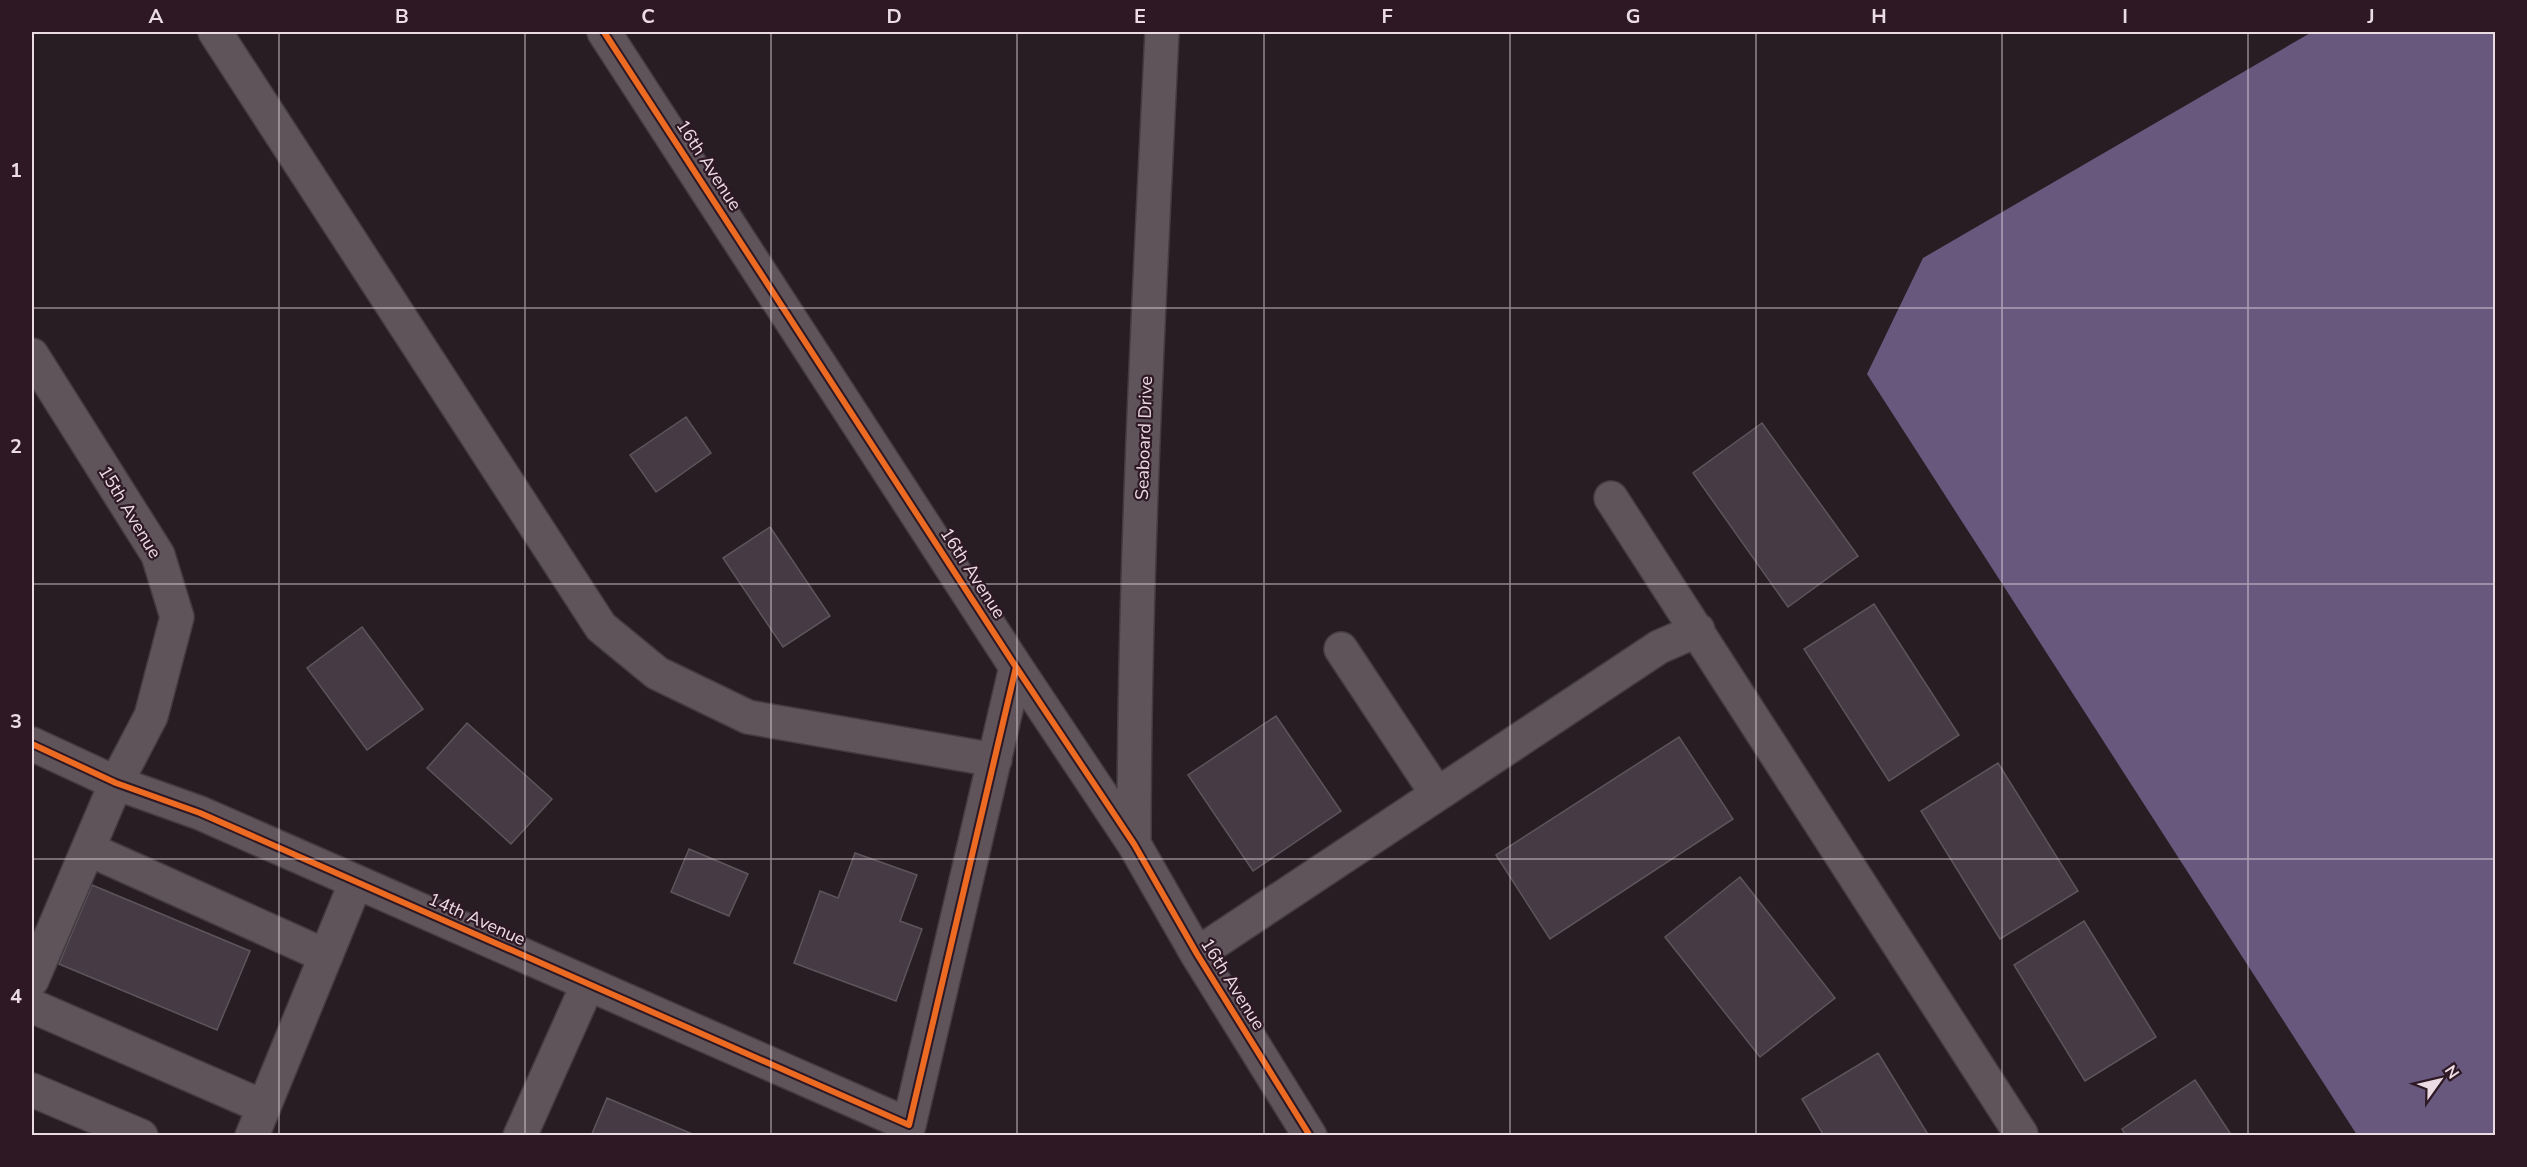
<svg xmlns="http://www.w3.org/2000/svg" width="2527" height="1167" font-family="'Nunito Sans',sans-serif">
	<rect width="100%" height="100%" fill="#281d23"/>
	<!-- water -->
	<path fill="#69587e" d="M2312 32H2495V1135H2357L1867 374 1923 258Z"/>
	<!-- building -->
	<path fill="#463a44" stroke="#5d555b" stroke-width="1.5" d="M686 417 711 453 656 492 630 455Z
		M1762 423 1858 556 1788 607 1693 473Z
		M770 527 830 616 783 647 723 558Z
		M1874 604 1959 735 1889 781 1804 649Z
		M362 627 423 709 367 750 307 668Z
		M1276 716 1341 811 1253 871 1188 775Z
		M467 723 552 799 511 844 427 768Z
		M1679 737 1733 819 1550 939 1496 855Z
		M1998 763 2078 891 2000 939 1921 811Z
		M689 849 748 874 729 916 671 892Z
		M855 853 917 875 900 921 922 929 896 1001 794 963 820 891 838 898Z
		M1740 877 1835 998 1760 1057 1665 937Z
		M92 885 250 951 217 1030 59 964Z
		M2084 921 2156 1037 2085 1081 2014 965Z
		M1878 1053 1929 1136H1824L1802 1099Z
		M2195 1080 2232 1136H2126L2122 1129Z
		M607 1098 697 1136H591Z"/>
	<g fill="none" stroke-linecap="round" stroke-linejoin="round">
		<!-- minor casing -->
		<g stroke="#443b40" stroke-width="36">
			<path id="minor" d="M215 32 601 627 657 673 748 717 995 760
				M604 32 1016 667 1134 844 1197 954 1310 1136
				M32 355 158 555 177 617 151 716 116 783 32 980
				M1611 498 2021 1134
				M1341 649 1437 794
				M32 744 116 783 200 813 909 1125 1016 667
				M1134 844C1134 573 1149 302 1162 32
				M88 849 326 956
				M1197 954 1659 647 1698 630
				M32 1006 264 1107
				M32 1090 141 1136
				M252 1136 356 882
				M520 1136 588 984"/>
		</g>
		<!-- minor -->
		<use href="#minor" stroke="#5f545a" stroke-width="33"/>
		<!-- cycleway casing -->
		<g stroke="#2d1824" stroke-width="10">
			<path id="cycleway" d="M604 32 1016 667 1134 844 1197 954 1310 1136
				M32 744 116 783 200 813 909 1125 1016 667"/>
		</g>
		<!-- cycleway -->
		<use href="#cycleway" stroke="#ed6a23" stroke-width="6"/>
	</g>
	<!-- grid -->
	<path fill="none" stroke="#ebdce3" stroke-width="1.5" stroke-opacity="0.55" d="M279 32V1136M525 32V1136M771 32V1136M1017 32V1136M1264 32V1136M1510 32V1136M1756 32V1136M2002 32V1136M2248 32V1136M32 308H2496M32 584H2496M32 859H2496"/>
	<g text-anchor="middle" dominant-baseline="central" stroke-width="4.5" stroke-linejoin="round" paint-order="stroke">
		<!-- street labels -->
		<g font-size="18" fill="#ebdce3" stroke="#2d1824">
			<text transform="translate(709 165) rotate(57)">16th Avenue</text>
			<text transform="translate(1144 438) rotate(-88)">Seaboard Drive</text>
			<text transform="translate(130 512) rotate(59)">15th Avenue</text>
			<text transform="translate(973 573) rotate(57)">16th Avenue</text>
			<text transform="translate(477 919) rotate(24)">14th Avenue</text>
			<text transform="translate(1233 984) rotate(58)">16th Avenue</text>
		</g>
	</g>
	<!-- border -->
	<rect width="2527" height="1167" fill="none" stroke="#2d1824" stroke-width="66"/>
	<!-- north arrow -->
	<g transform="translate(2440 1080) rotate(56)" stroke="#2d1824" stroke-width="4.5" paint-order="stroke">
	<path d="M0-4.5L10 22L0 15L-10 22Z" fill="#ebdce3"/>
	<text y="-9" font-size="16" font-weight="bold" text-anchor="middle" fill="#ebdce3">N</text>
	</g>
	<rect x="33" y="33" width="2461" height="1101" fill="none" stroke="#ebdce3" stroke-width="2"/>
	<g font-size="20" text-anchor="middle" font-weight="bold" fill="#ebdce3">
		<text x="156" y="23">A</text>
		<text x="402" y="23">B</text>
		<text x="648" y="23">C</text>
		<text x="894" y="23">D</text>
		<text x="1140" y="23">E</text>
		<text x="1387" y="23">F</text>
		<text x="1633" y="23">G</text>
		<text x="1879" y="23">H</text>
		<text x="2125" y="23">I</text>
		<text x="2371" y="23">J</text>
		<text x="16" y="177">1</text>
		<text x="16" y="453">2</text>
		<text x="16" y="728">3</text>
		<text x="16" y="1003">4</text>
	</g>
</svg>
